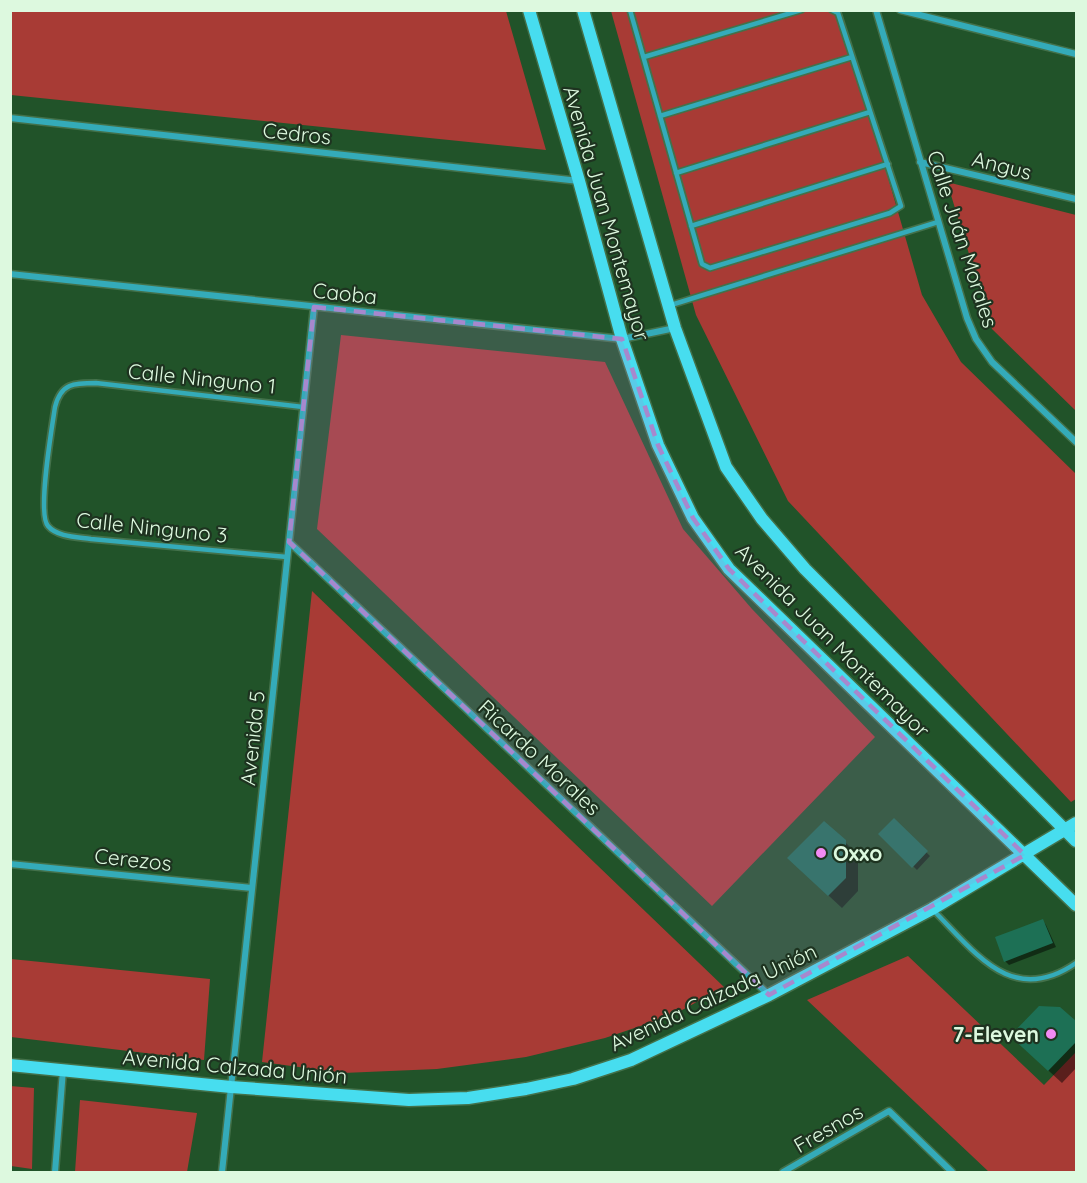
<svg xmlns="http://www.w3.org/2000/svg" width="1087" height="1183" font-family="Quicksand,sans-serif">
	<rect width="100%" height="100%" fill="#215329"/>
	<!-- green -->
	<path fill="#a83b35" d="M11 10 506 11 546 150 11 95Z
		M611 11H840L922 295 961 362 1076 474V799L1071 802 788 501 696 315Z
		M947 182 1076 215V411L992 329Z
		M341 335 605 362 683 529 752 609 875 737 712 906 317 529Z
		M312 591 724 987 673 1015 605 1038 526 1057 437 1069 343 1073 262 1062Z
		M908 956 1044 1085 1076 1052V1172H989L807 1000Z
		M11 959 210 979 204 1060 11 1037Z
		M10 1086 34 1088 32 1169 11 1166Z
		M80 1100 197 1113 187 1172H75Z"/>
	<!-- shadow -->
	<path fill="#0007" d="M894 821 930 856 917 870 880 834Z
		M845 842 858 855V891L842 908 802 871Z
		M1043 921 1046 925 1056 947 1009 965 1005 961Z
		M1060 1008 1076 1023V1068L1062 1083 1025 1049Z"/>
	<!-- building -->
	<path fill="#1d7055" d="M894 818 928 851 912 868 878 834Z
		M824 821 846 840V878L828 896 787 858Z
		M1043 919 1053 943 1004 962 995 937Z
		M1039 1006 1060 1007 1076 1021V1042L1048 1071 1010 1036Z"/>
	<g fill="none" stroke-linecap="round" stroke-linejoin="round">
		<!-- lane casing -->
		<g stroke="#43714a" stroke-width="8">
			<path id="lane" d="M630 10 702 264 710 268 890 213 901 206 838 13 832 10
				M644 57 801 10
				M660 116 852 57
				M676 173 870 112
				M691 226 888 164
				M671 305 938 222
				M287 557 91 539C78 537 57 537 48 526 37 514 52 427 55 407 61 383 74 383 96 383L303 407
				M934 911C976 953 1012 1007 1076 963"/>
		</g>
		<!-- street casing -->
		<g stroke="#43714a" stroke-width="9">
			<path id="street" d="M876 10 967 318 976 339 992 362 1076 442
				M900 10 1076 54
				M10 118 579 181
				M920 162 1076 199
				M10 274 622 339 675 328
				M289 542 769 995
				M10 864 252 888
				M55 1172 63 1070
				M222 1172 314 307
				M783 1172 889 1111 952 1172"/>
		</g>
		<!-- secondary casing -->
		<g stroke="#43714a" stroke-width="15">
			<path id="secondary" d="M529 10 579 181 622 339 658 445 693 518 729 569 1076 905
				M583 10 675 328 726 467 762 519 805 569 1076 841
				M10 1065 231 1087 409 1100 468 1098 526 1089 573 1079 631 1060 769 995 932 909 1076 823"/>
		</g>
		<!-- lane -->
		<use href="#lane" stroke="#34abb9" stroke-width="4.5"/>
		<!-- street -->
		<use href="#street" stroke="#34abb9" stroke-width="6"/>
		<!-- secondary -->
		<use href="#secondary" stroke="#47ddef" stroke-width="12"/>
	</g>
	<!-- marked area -->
	<path fill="#a788cd" fill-opacity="0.2" stroke="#a788cd" stroke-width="4.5" stroke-dasharray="12 8" stroke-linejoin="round" d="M314 307 622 339 658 445 693 518 729 569 1025 855 769 995 289 542Z"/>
	<!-- markers -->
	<g fill="#f28af3" stroke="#1e3320" stroke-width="2">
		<circle cx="821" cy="853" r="6"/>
		<circle cx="1051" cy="1034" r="6"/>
	</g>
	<g text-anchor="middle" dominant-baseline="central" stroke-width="4.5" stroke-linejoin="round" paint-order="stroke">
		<!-- street labels -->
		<g font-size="21" fill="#ddf9df" stroke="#1e3320">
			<text transform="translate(297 133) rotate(6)">Cedros</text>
			<text transform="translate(1002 165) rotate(14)">Angus</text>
			<text transform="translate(607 213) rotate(74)">Avenida Juan Montemayor</text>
			<text transform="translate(963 239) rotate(72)">Calle Juán Morales</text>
			<text transform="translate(345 293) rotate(6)">Caoba</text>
			<text transform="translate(202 378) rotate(6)">Calle Ninguno 1</text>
			<text transform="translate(152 527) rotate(6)">Calle Ninguno 3</text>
			<text transform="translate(833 640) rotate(45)">Avenida Juan Montemayor</text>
			<text transform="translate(252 738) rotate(-84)">Avenida 5</text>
			<text transform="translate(540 757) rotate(43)">Ricardo Morales</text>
			<text transform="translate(133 859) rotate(6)">Cerezos</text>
			<text transform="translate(713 997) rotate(-25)">Avenida Calzada Unión</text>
			<text transform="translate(235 1066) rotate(5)">Avenida Calzada Unión</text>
			<text transform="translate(828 1128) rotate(-30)">Fresnos</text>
		</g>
		<!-- poi labels -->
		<g font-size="21" font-weight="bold" fill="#ddf9df" stroke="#1e3320" text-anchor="start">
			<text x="833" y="853">Oxxo</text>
			<text x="1039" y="1034" text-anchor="end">7-Eleven</text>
		</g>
	</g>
	<!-- border -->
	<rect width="1087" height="1183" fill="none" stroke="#ddf9df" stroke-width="24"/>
</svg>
